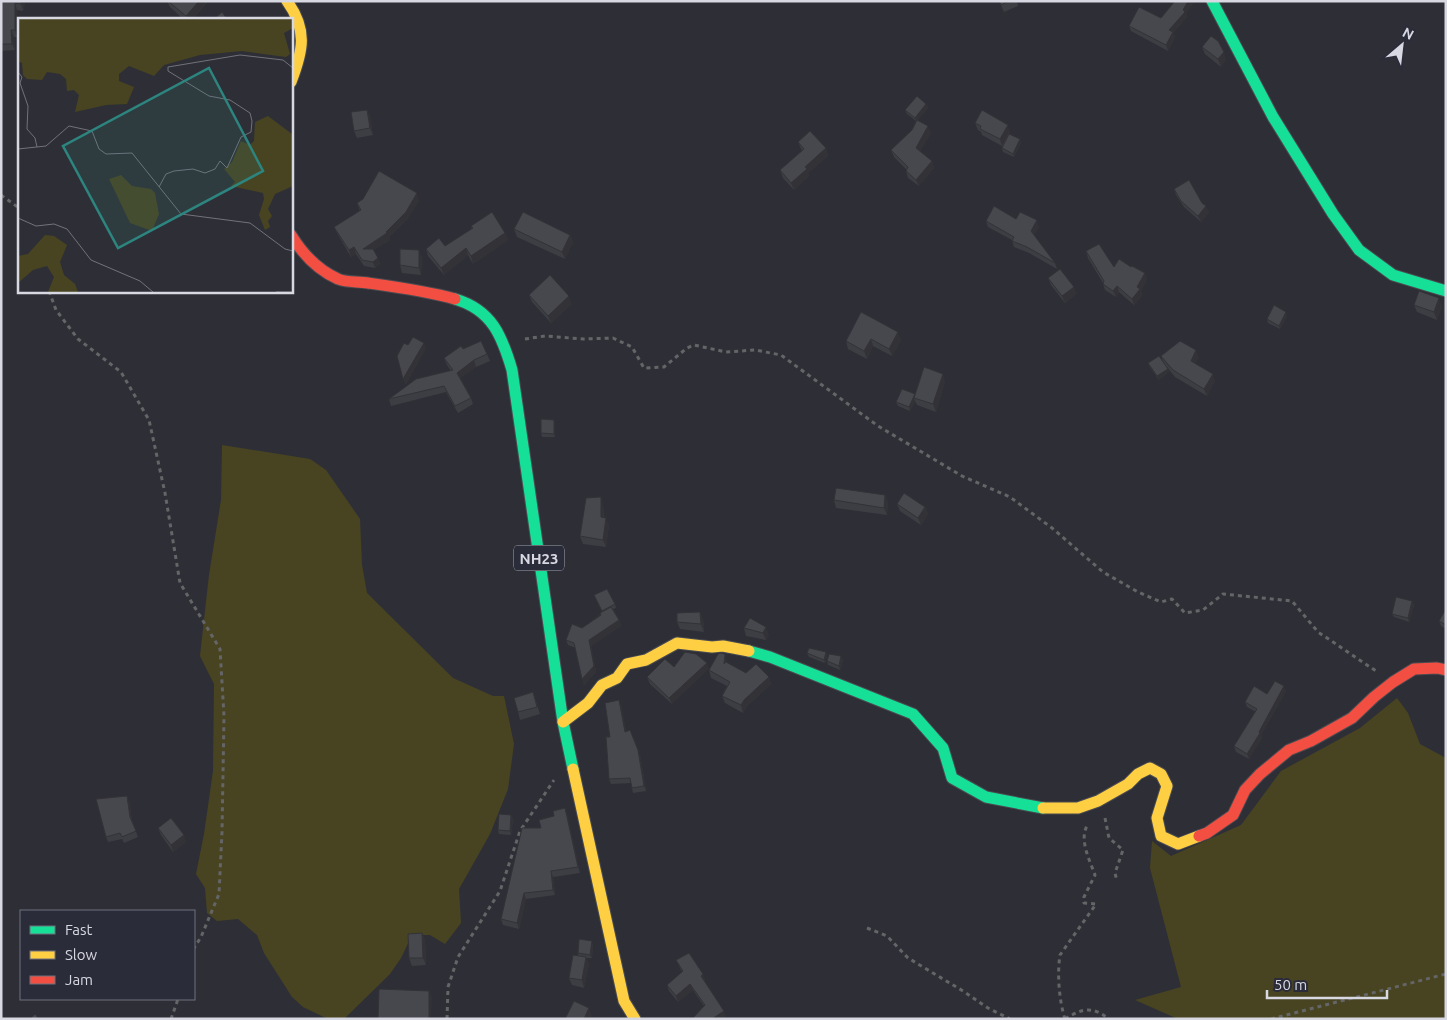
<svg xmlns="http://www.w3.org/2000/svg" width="1447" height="1020" font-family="Ubuntu,sans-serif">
	<rect width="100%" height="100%" fill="#2e2f36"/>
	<!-- green -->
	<path fill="#484421" d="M222 445 310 459 326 470 360 519 362 565 367 593 453 678 493 696H504L514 744 508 789 490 834 459 889 461 923 445 944 430 935H412L401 958 390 974 344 1019H328L303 1007 292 997 264 953 257 935 238 919 217 921 207 913 205 888 196 874 204 834 213 771 214 684 200 656 209 575 221 500Z
		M1397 698 1408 713 1420 744 1446 758V1019H1178L1135 1000 1181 987 1150 868 1152 841 1171 856 1241 825 1281 771 1360 728Z"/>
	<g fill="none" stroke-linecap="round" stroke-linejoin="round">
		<!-- fast casing -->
		<g stroke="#4a4b51" stroke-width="13">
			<path id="fast" d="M1212 1 1273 117 1333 214 1359 250 1393 275 1446 291
				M455 299C492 310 502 336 512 370L563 722 573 769
				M749 651 770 657 913 714 943 748 952 778 986 797 1043 808"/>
		</g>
		<!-- slow casing -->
		<g stroke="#4a4b51" stroke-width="13">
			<path id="slow" d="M287 1C308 30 303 51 291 82
				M563 722 588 703 602 685 617 678 627 664 646 660 677 643 712 647 723 646 749 651
				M573 769 624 1001 635 1019
				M1043 808H1078L1098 801 1128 784 1138 774 1150 768 1161 774 1167 786 1157 818 1161 836 1178 844 1199 836"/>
		</g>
		<!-- jam casing -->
		<g stroke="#4a4b51" stroke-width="13">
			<path id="jam" d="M291 235C302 253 318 270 338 279 348 283 358 281 368 283 397 287 427 291 455 299
				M1199 836 1207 833 1233 815 1245 790 1260 774 1289 750 1311 741 1352 718 1374 697 1393 682 1414 669 1437 668 1446 670"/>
		</g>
		<!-- path -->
		<path stroke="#646567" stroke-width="3" stroke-dasharray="4 4" stroke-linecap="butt" d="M1 195 19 208
			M49 291 56 310 78 339 121 372 149 420 165 493 180 583 220 649 224 716 222 832 219 894 201 937 194 948
			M525 339 545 336 583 339 613 338 632 347 644 368 664 367 687 348 694 345 726 352 755 350 781 355 878 426 962 476 1010 497 1052 528 1103 572 1138 592 1161 602 1172 599 1185 613 1203 610 1223 594 1292 601 1318 632 1376 671
			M1105 818 1109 838 1123 850 1115 873 1117 881
			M867 928 887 936 908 958 963 991 988 1008 1010 1019
			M171 1019 178 999
			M447 1019 448 987 458 957 500 891 520 831 554 780
			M1065 1019C1059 1000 1057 974 1060 955L1096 904 1084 903V897L1095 875C1090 861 1079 840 1087 826
			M1065 1019C1083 1008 1092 1006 1109 1019
			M1271 1019 1446 974"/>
		<!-- fast -->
		<use href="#fast" stroke="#16e098" stroke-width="11"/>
		<!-- slow -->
		<use href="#slow" stroke="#ffcf43" stroke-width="11"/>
		<!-- jam -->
		<use href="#jam" stroke="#f24e42" stroke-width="11"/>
	</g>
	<!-- wall -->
	<path fill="#3d3e43" d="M1 1H25L23 11 17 10V37H14L15 50 1 51Z
		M167 1 207 2 193 19H183L170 7Z
		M999 1H1017L1018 6 1004 12Z
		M1171 1H1194L1186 14 1187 17 1173 33 1175 37 1168 51 1131 31 1129 26 1161 18 1174 3Z
		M1202 47 1226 59 1221 67 1205 54Z
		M926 104 928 108 917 121 931 133 920 151 932 161 934 168 919 186 908 178 906 171 907 170 894 157 891 150 912 130 916 121 907 114 905 110Z
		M367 110 370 117 373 135 357 138 354 131Z
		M975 123 1010 131 1009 134 1020 139 1021 143 1014 157 1003 152 1002 148V146L982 135 981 132 978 130Z
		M798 142 826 148 828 156 808 173 809 176 794 190 783 178 780 170 802 151Z
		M1174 189 1209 212 1201 222 1184 207 1176 195Z
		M419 200 408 218 389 237 390 240 373 250 380 264 375 268 364 266 356 254 351 257 337 233 334 227 360 211 357 203Z
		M1016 219 1039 227 1034 235 1055 263 1057 269 1029 253 1014 247 1012 240 988 227 986 221Z
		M471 226 505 233 508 240 473 264 468 255 444 275 428 256 426 249 445 246 472 229Z
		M514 229 570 235 573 242 565 259 517 237Z
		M1086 251 1114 267 1147 279 1141 291 1142 296 1134 305 1119 292 1116 297 1105 290 1103 284V283L1088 258Z
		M422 257 421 275 402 273 400 265Z
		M1048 278 1074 287 1076 294 1065 303 1051 285Z
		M529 295 572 304 551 323 532 302Z
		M1414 305 1442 306 1437 320 1417 312Z
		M861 312 901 340 892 356 873 346 867 359 848 349 846 341Z
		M1287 316 1280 329 1268 323 1267 319Z
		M463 349 487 354 490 361 476 367 460 378 471 398 473 404 458 413 446 392 391 406 389 399 451 371 447 365 444 358Z
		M1161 356 1199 357 1195 364 1215 381 1207 396 1175 377 1166 366 1169 372 1159 380 1150 367 1148 363 1163 362Z
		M945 381 936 412 917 405 915 401 910 411 898 406 896 402Z
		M555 423V437H542L541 433Z
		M885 495 888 502 887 515 836 508 834 500Z
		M897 504 925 507 928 514 921 525 900 511Z
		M603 505 604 518 609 525 606 547 583 544 580 536Z
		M594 595 615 604 616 608 613 609 619 620 621 626 591 646 596 672 584 685 576 648 568 645 566 640 600 615 602 612Z
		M1412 601 1414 605 1409 622 1394 617 1392 614Z
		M1446 609V629L1441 626 1439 621Z
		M703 619 704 632 680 629 677 622Z
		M744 628 769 635 766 640 746 636Z
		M826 652 827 656 825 663 809 657 807 653Z
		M725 654 727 663 746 673 769 677 771 684 746 707 743 713 725 703 722 696 727 686 711 678 709 670Z
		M843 660 840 670 828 665 827 661Z
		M674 667 672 704 650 684 647 677Z
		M1286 691 1261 735 1262 738 1249 759 1236 752 1234 746 1256 712 1247 707 1245 702 1267 694Z
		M533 692 540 714 520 720 518 712Z
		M621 705 626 732 640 755 646 791 633 793 631 783 611 784 609 779 610 737Z
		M129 801 132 821 138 837 124 843 122 839 108 842 106 837Z
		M567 814 580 873 553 877 555 895 526 899 519 929 503 925 501 919 541 828Z
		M511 815 513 819 511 835 499 834 498 830Z
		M158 828 186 842 173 852 161 835Z
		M422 933 425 940 426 965 412 966 409 958Z
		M593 944 592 958H586L589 964 584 988 572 985 569 978 578 956V953Z
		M676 960 705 980 704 981 726 1017 704 1006 693 990 678 1002 669 991 667 985 682 972Z"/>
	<!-- shaded-wall -->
	<path fill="#323237" d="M21 1H25L23 11 21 4Z
		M199 1H207L193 19H187L186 16Z
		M1188 1H1194L1186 14 1187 17 1173 33 1175 37 1168 51 1166 45 1169 30Z
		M15 3 17 10V37L15 30Z
		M11 30 14 37 15 50 12 44Z
		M1224 52 1226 59 1221 67 1218 59Z
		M926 104 928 108 917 122 915 118Z
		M367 110 370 117 373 135 370 128Z
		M1008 125 1010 131 1002 146 1000 139Z
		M928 126 931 133 918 155 916 148Z
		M1020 139 1021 143 1014 157 1013 154Z
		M826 148 828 156 808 173 809 176 794 190 791 183 805 167Z
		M932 161 934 168 919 186 916 180Z
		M417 193 419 200 408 218 389 237 390 240 365 255 363 249 386 232Z
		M1206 206 1209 212 1201 222 1198 216Z
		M1037 220 1039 227 1033 237 1031 231Z
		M505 233 508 240 473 264 471 256Z
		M570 235 573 242 565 259 562 252Z
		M354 247 356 254 351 257 349 250Z
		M466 248 468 255 444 275 441 268Z
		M419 250 422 257 421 275 419 268Z
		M378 258 380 264 375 268 373 262Z
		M1145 273 1147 279 1141 291 1142 296 1134 305 1132 299 1137 287Z
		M1117 286 1119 292 1116 297 1113 291Z
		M1074 287 1076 294 1065 303 1062 296Z
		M569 296 572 304 551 323 548 316Z
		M1439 298 1442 306 1437 320 1434 312Z
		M1286 312 1287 316 1280 329 1279 326Z
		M898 332 901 340 892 356 889 349Z
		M871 339 873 346 867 359 864 351Z
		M424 343 426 349 406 385 403 379Z
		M1196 350 1199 357 1193 368 1191 361Z
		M474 360 476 367 459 379 457 373Z
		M1168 369 1169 372 1159 380 1157 376Z
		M943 374 945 381 936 412 933 404Z
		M1213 374 1215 381 1207 396 1204 389Z
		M915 394 914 398 915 401 910 411 909 407Z
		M554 420 555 423V437L554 434Z
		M885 495 888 502 887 515 884 508Z
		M601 497 603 505 604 525 601 517Z
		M925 507 928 514 921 525 918 518Z
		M606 518 609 525 606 547 603 540Z
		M1412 601 1414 605 1409 622 1408 618Z
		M700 612 703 619 704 632 701 624Z
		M619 620 621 626 591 646 596 672 584 685 582 679 589 640Z
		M766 627 769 635 766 640 763 633Z
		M826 652 827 656 825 663 824 660Z
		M725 654 727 661V672L724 664Z
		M841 656 843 660 840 670 839 666Z
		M707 663 709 669 672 704 669 698Z
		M769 677 771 684 746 707 743 713 741 705 744 700Z
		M1284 686 1286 691 1261 735 1262 738 1249 759 1247 754Z
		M619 700 621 705 627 737 625 732Z
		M638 750 640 755 646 791 644 786Z
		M127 796 129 801 132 822 130 817Z
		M565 808 567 814 580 873 578 867Z
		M511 815 513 819 511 835 510 831Z
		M184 835 186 842 173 852 171 845Z
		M551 871 553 877 555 895 553 890Z
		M524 893 526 899 519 929 517 923Z
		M422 933 425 940 426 965 423 958Z
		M592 941 593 944 592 958 590 955Z
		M586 957 589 964 584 988 582 980Z
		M703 974 705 980 703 982 701 976Z
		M690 984 693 990 678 1002 676 996Z
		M429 991 432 997 431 1019H429Z
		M589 1008 592 1016 591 1019H584Z
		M724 1011 726 1017 723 1019H712Z"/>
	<!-- building -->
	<path fill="#47484e" stroke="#323237" d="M1 1H21V4L15 3V30H11L12 44H1Z
		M168 1H199L186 16Z
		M999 1H1009L1001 5Z
		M1175 1H1188L1183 10 1185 12 1169 30 1173 32 1166 45 1129 26 1139 7 1161 18Z
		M222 12 227 19H214Z
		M1211 36 1218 41 1224 52 1218 59 1202 47Z
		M917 96 926 104 915 118 905 110Z
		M367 110 370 128 354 131 351 112Z
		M982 110 1008 125 1000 139 980 129 981 126 975 123Z
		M917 120 928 126 916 148 932 161 916 180 906 171 908 167 891 150 912 130Z
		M810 131 826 148 805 167 807 169 791 183 780 170 804 149 798 142Z
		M1009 134 1020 139 1013 154 1002 148Z
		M379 171 417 193 406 212 386 232 387 233 363 249H373L378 258 373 262 362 260 354 247 349 250 334 227 361 210 357 203 363 199Z
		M1189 180 1202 203 1206 206 1198 216 1181 201 1174 189Z
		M994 206 1016 219 1020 212 1037 220 1031 231 1055 263 1027 247 1012 241 1014 237 986 221Z
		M492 212 505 233 471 256 466 248 441 268 426 249 439 238 445 246 473 228 471 226Z
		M523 212 570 235 562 252 514 229Z
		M1099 244 1114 267 1119 259 1131 267 1132 266 1145 273 1137 287 1140 289 1132 299 1117 286 1113 291 1103 284 1104 281 1086 251Z
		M400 249 419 250V268L400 265Z
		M1060 269 1074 287 1062 296 1048 278Z
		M550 275 569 296 548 316 529 295Z
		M1419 291 1439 298 1434 312 1414 305Z
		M1274 305 1286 312 1279 326 1267 319Z
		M861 312 898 332 889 349 871 339 864 351 846 341Z
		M413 337 424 343 403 379 397 356 404 343 408 345Z
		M481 341 487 354 474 360 457 373 471 398 455 406 444 386 389 399 416 379 453 370 444 358 461 346 463 349Z
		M1180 341 1196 350 1191 361 1213 374 1204 389 1173 370 1161 356Z
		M1159 356 1168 369 1157 376 1148 363Z
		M924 367 943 374 933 404 914 398Z
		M902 389 915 394 909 407 896 402Z
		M541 419 554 420V434L541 433Z
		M836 488 885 495 884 508 834 500Z
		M904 493 925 507 918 518 897 504Z
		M601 497V517L606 518 603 540 580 536 586 498Z
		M607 589 615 604 602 611 594 595Z
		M1396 597 1412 601 1408 618 1392 614Z
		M611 607 619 620 589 640 594 666 582 679 574 643 566 640 572 624 582 628 601 615 600 613Z
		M1446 609V625L1439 621Z
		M700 612 701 624 677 622V613Z
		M750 618 766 627 763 633 744 628Z
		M809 648 826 652 824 660 807 653Z
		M685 652 696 654 707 663 669 698 647 677 665 659 674 667Z
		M720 653 725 654 724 664 726 662 746 673 756 664 769 677 744 700 741 705 722 696 730 682 709 670 718 654Z
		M829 654 841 656 839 666 827 661Z
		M1275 681 1284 686 1259 732 1260 733 1247 754 1234 746 1257 709 1245 702 1254 686 1267 694Z
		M533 692 537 707 518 712 514 698Z
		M619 700 625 732 630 730 638 750 644 786 632 788 630 778 609 779 606 737H610L605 703Z
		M127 796 130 817 136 831 122 837 120 833 106 837 96 799Z
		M565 808 578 867 551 871 553 890 524 893 517 923 501 919 522 828H541L539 820 554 816 553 811Z
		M499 814 511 815 510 831 498 830Z
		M171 818 184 835 171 845 158 828Z
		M422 933 423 958H409L408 934Z
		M579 939 592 941 590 955 578 953Z
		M689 953 703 974 701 976 724 1011 712 1019H692L705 1005 690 984 676 996 667 985 683 971 676 960Z
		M573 955 586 957 582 980 569 978Z
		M379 989 429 991V1019H378Z
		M574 1001 589 1008 584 1019H565Z
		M35 1014 39 1019H30Z"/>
	<g text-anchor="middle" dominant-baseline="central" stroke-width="4" stroke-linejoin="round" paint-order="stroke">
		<!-- shield labels -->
		<rect fill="#2b2c3a" stroke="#a3a4af" stroke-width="1" x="514" y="545.5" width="50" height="25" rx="4"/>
		<g font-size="15" font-weight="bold" fill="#d7d8e1">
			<text x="539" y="558">NH23</text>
		</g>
	</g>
	<!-- overview -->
	<g transform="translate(18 18)">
		<rect width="275" height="275" fill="#2e2f36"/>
		<path d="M0 1H275V10L266 15 272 36 268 39 224 33 182 37 146 47 136 58 111 48 101 56V63L116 69 109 86 88 87 57 94 61 77 56 72 49 73 48 61 42 56 29 54 24 62 9 61 5 57 4 45 0 43ZM250 98 274 116 275 168 257 176 250 191 254 198 250 203 252 209 247 212 241 197 246 181 245 175 213 168 217 164 206 151 214 144 223 123 232 127 236 123 237 104ZM103 157 114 168 133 171 137 175 141 196 134 213 112 205 91 161ZM27 217 36 218 49 227 42 244 46 257 57 266 60 274H30L36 259 29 248 15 252 0 265V238L10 236Z" fill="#484421"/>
		<path fill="none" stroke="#72737a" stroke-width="1" d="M0 54 4 59 2 65 10 88 9 111 17 120 19 129M0 131 28 128 51 108 74 113 81 131 88 136 114 135 163 196 232 205 267 231 275 233M141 169 148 156 156 153 175 151 187 155 197 151 202 143 209 150 223 119 233 114 234 103 232 95 212 82 191 78 150 53V49L222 37 265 42 275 50M0 200 18 208 36 206 49 211 73 242 122 263 135 274M258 274H275"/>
		<path fill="#2d857f" fill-opacity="0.15" stroke="#2d857f" stroke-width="2.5" d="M191 50 245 153 100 230 45 128Z"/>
		<rect width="275" height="275" fill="none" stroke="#d7d8e1" stroke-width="2.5"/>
	</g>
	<!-- border -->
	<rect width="1447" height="1020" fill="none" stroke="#d7d8e1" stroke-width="5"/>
	<!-- legend -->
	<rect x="20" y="910" width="175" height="90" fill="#2b2c3a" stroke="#70717d"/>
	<rect x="30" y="926" width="25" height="8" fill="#16e098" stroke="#70717d"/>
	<text x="65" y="935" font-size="15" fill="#d7d8e1">Fast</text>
	<rect x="30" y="951" width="25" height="8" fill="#ffcf43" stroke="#70717d"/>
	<text x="65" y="960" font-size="15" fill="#d7d8e1">Slow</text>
	<rect x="30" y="976" width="25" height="8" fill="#f24e42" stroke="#70717d"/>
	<text x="65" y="985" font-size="15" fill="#d7d8e1">Jam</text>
	<!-- north arrow -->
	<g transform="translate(1402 45) rotate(28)" stroke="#2b2c3a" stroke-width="4" paint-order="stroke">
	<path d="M0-4L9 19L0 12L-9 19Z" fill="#d7d8e1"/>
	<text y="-8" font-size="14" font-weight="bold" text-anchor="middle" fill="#d7d8e1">N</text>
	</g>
	<!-- scale -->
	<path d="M1267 990v8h120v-8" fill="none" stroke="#d7d8e1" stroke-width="2.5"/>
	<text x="1274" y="990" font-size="15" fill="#d7d8e1" stroke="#2b2c3a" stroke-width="4" paint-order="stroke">50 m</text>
</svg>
